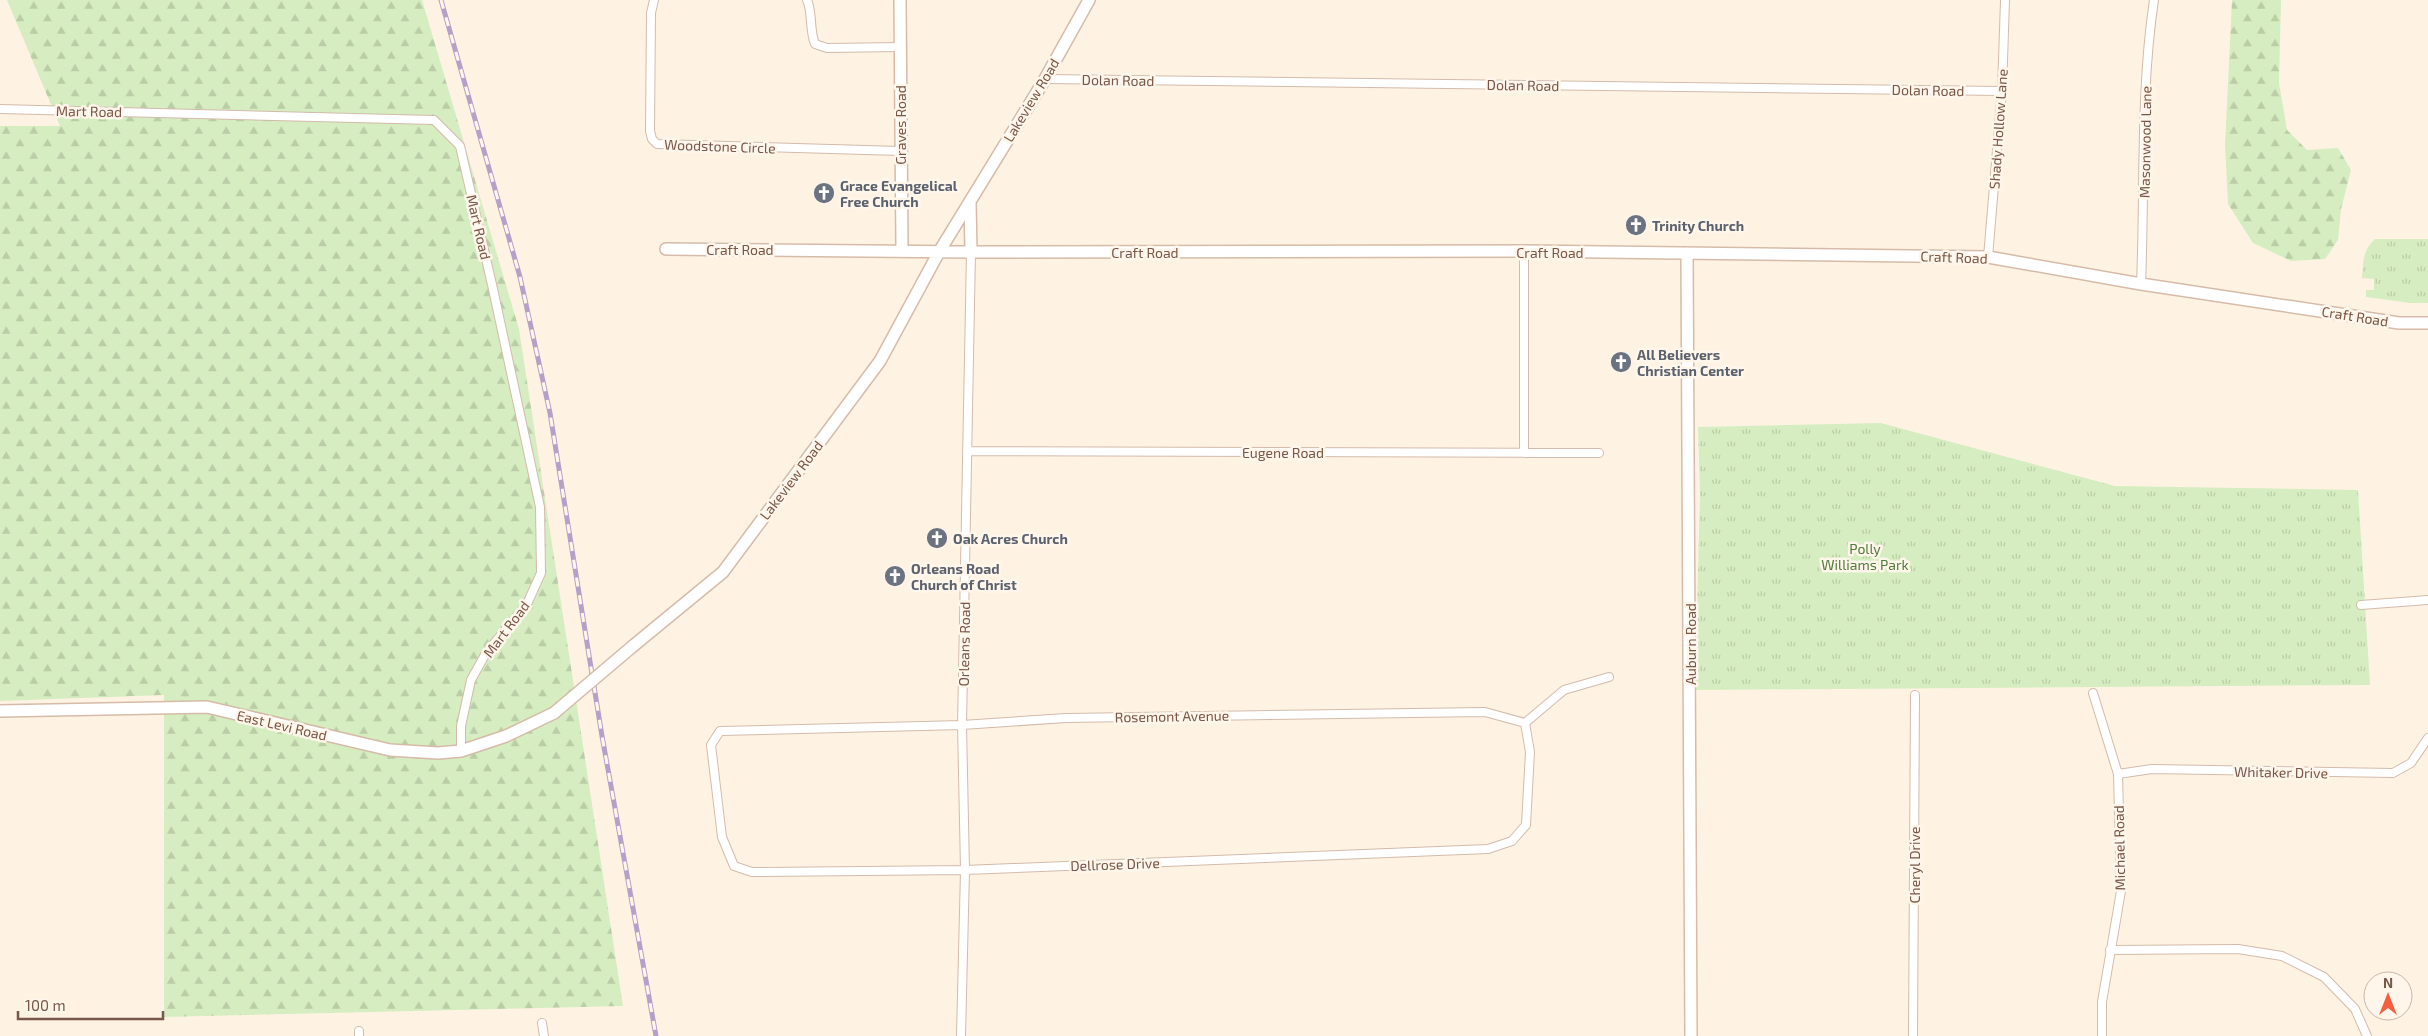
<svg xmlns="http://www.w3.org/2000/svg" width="2428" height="1036" font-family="'Exo 2',sans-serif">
	<defs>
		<pattern id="grass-tufts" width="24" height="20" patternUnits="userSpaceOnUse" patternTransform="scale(1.25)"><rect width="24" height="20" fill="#d5edc0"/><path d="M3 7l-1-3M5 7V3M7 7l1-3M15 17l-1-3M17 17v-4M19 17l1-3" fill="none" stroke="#bacda6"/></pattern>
		<pattern id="forest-firs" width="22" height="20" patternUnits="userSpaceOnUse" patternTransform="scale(1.25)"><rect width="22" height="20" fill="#d5edc0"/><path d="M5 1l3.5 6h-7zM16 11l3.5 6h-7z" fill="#bacda6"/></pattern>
	</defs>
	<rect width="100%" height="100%" fill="#fef3e3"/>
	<!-- grass -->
	<path fill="url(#grass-tufts)" d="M2375 239H2428V303H2410L2366 297V290H2374V279L2362 278C2363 262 2363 250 2375 239Z
		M1881 423 2115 486 2358 490 2370 685 1695 690 1700 493 1698 427Z"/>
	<!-- forest -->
	<path fill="url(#forest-firs)" d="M7 0H422L519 329 623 1006 164 1017V695L0 701V126H60Z
		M2232 0H2281L2279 83 2287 130 2307 150 2338 148 2351 170 2341 209 2338 240 2325 259 2291 261 2253 243 2228 204 2225 145Z"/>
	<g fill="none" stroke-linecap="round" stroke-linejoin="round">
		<!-- street casing -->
		<g stroke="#d3bbab" stroke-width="10">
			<path id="street" d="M654 0 651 13 650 131 652 139 657 144 900 151
				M807 0C813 13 809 29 815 44L827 48 900 47
				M1045 79 2002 91
				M0 109 434 120 460 146 493 289 540 507 541 573 527 604 486 653 471 680 461 726V751
				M1524 251V453
				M1988 257 2002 91 2005 0
				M2141 284C2145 190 2140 93 2154 0
				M967 451 1599 453
				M2361 605 2428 600
				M2093 693 2118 774 2121 891 2102 1002V1036
				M1525 723 1530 752 1526 825 1512 841 1488 849 965 870 752 872 734 866 722 837 711 745 720 731 962 725 1066 718 1485 712 1525 723 1564 690 1609 677
				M2118 774 2152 769 2393 773 2411 763 2428 738
				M2110 950 2238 949 2282 956 2324 977 2355 1009 2367 1036
				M542 1023 544 1036
				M359 1031V1036
				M961 1036 965 870 962 725 971 252
				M1913 1036 1915 695"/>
		</g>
		<!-- secondary casing -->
		<g stroke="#d6bba8" stroke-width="14">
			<path id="secondary" d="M900 0 902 250
				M970 201 971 252
				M666 249 971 252 1524 251 1988 257 2141 284 2399 323H2428
				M1687 253 1691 1036
				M633 646 723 572 880 361 939 252 1045 79 1089 0
				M0 711 207 707 390 750 438 753 461 751 506 736 554 713"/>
		</g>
		<!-- street -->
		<use href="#street" stroke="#fff" stroke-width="8"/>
		<!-- secondary -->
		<use href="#secondary" stroke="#fff" stroke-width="11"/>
		<!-- rail casing -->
		<g stroke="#b4a1c9" stroke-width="5">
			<path id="rail" d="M441 0 520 277 550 413 602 736 656 1036"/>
		</g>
		<!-- rail -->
		<use href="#rail" stroke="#fff6eb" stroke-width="3" stroke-dasharray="9" stroke-linecap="butt"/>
		<!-- secondary-bridge casing -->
		<g stroke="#d6bba8" stroke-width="14" stroke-linecap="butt">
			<path id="secondary-bridge" d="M554 713 633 646"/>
		</g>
		<!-- secondary-bridge -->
		<use href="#secondary-bridge" stroke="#fff" stroke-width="11"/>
	</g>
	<!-- icons -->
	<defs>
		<g id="church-disc" transform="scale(1.125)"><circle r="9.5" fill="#6b7280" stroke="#fff6eb"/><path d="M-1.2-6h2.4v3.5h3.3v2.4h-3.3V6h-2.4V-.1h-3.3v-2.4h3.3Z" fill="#fff"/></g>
	</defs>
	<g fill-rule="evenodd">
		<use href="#church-disc" x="824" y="193"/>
		<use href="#church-disc" x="1636" y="225"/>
		<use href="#church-disc" x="1621" y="362"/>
		<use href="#church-disc" x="937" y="538"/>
		<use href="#church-disc" x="895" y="576"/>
	</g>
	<g text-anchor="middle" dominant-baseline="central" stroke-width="5" stroke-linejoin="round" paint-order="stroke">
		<!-- street labels -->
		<g font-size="14" fill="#795647" stroke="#fff6eb">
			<text transform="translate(1118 80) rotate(1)">Dolan Road</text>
			<text transform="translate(1523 85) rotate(1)">Dolan Road</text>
			<text transform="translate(1928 90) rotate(1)">Dolan Road</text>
			<text transform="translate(1031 100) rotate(-59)">Lakeview Road</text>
			<text transform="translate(89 111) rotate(1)">Mart Road</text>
			<text transform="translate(900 125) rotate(-90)">Graves Road</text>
			<text transform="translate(1998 129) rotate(-86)">Shady Hollow Lane</text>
			<text transform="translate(2145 142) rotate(-89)">Masonwood Lane</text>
			<text transform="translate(720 146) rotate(2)">Woodstone Circle</text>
			<text transform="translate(479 227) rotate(77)">Mart Road</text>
			<text x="740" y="249">Craft Road</text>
			<text x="1145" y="252">Craft Road</text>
			<text x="1550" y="252">Craft Road</text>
			<text transform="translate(1954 257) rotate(2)">Craft Road</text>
			<text transform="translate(2355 316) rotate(9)">Craft Road</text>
			<text x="1283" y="452">Eugene Road</text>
			<text transform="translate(791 480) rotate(-53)">Lakeview Road</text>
			<text transform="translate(506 629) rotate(-53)">Mart Road</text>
			<text transform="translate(964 644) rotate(-89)">Orleans Road</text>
			<text transform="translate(1690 644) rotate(-90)">Auburn Road</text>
			<text transform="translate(1172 716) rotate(-1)">Rosemont Avenue</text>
			<text transform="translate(282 725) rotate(13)">East Levi Road</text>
			<text transform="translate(2281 772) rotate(1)">Whitaker Drive</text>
			<text transform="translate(2119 848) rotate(-91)">Michael Road</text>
			<text transform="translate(1115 864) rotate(-2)">Dellrose Drive</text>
			<text transform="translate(1914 865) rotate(-90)">Cheryl Drive</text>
		</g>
		<!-- worship labels -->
		<g font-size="14" font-weight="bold" fill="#5b616d" stroke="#fff6eb" text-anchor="start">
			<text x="840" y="185">Grace Evangelical<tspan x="840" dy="16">Free Church</tspan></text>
			<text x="1652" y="225">Trinity Church</text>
			<text x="1637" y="354">All Believers<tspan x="1637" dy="16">Christian Center</tspan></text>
			<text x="953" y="538">Oak Acres Church</text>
			<text x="911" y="568">Orleans Road<tspan x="911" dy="16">Church of Christ</tspan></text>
		</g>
		<!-- park labels -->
		<g font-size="14" fill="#507a3b" stroke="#fff6eb">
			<text x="1865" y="548">Polly<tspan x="1865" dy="16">Williams Park</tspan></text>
		</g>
	</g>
	<!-- north arrow -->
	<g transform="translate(2388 996)"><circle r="24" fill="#fff6eb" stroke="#c9b6a9"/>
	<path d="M0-4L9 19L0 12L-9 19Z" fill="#f35e3e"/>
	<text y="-8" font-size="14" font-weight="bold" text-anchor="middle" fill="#795647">N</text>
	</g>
	<!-- scale -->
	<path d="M18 1011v8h145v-8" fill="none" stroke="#795647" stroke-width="2.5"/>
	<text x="25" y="1011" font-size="15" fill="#795647" stroke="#fff6eb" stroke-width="4" paint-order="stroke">100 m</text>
</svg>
